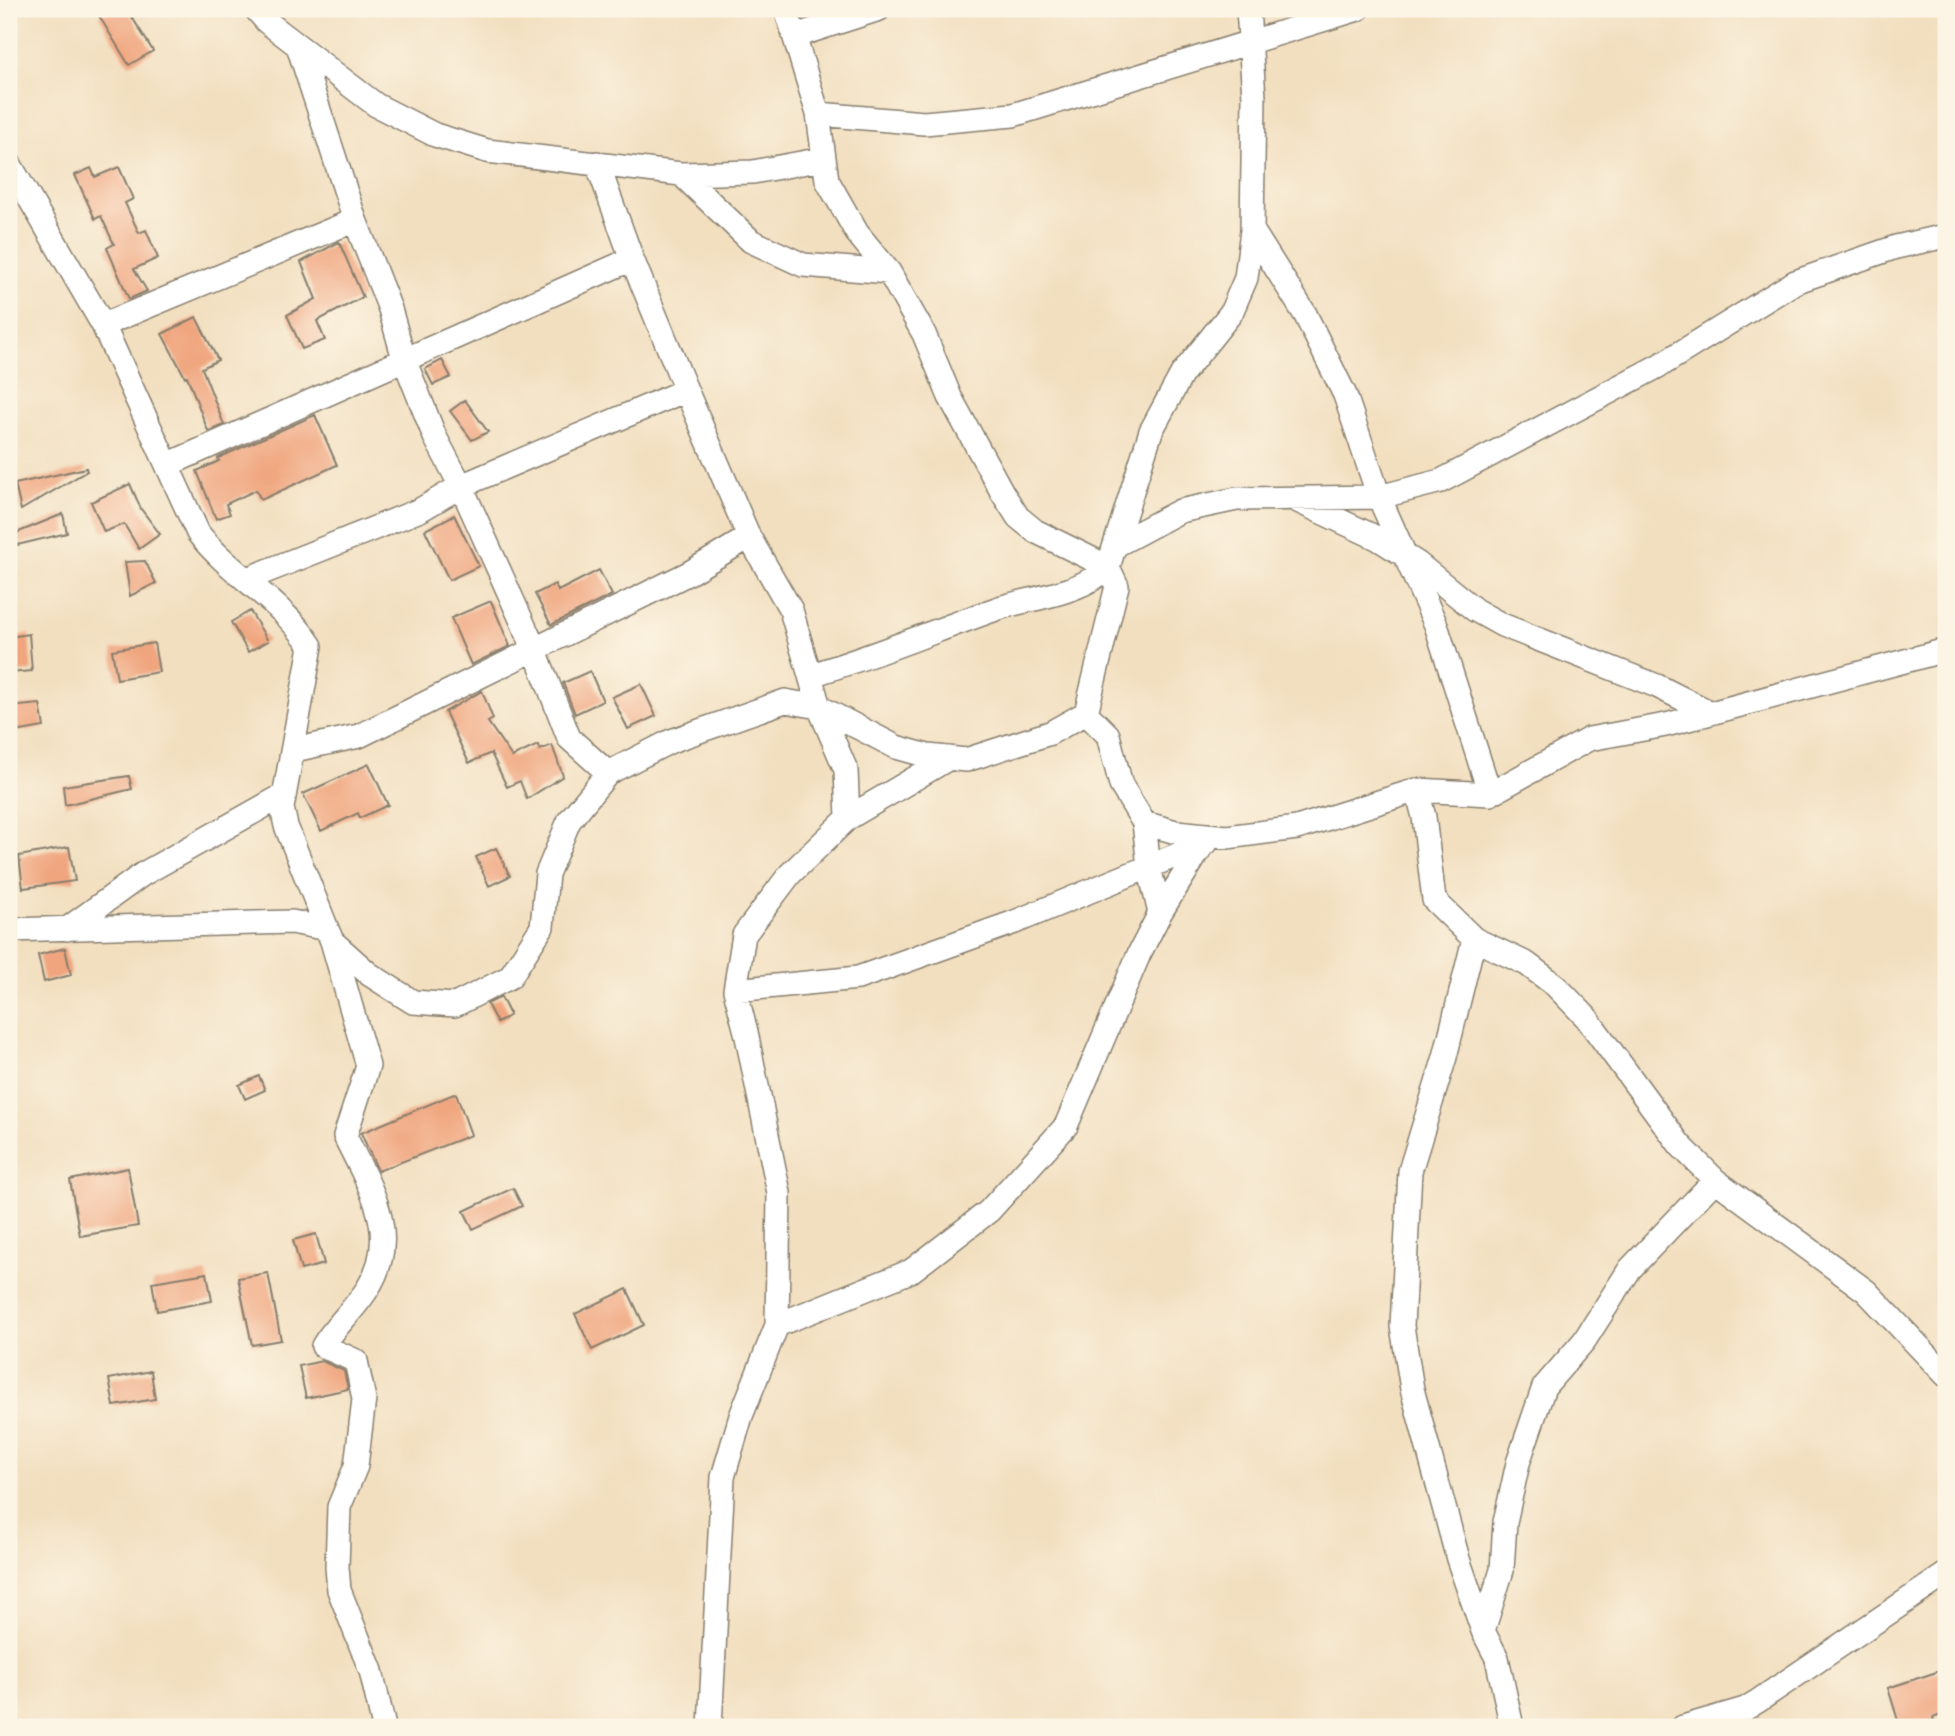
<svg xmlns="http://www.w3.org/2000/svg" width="1955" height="1736" font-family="'Old Standard TT',serif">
	<rect width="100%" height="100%" fill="#fcf5e5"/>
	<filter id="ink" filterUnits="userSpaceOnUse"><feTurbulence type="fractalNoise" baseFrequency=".0143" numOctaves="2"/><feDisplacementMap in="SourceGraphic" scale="14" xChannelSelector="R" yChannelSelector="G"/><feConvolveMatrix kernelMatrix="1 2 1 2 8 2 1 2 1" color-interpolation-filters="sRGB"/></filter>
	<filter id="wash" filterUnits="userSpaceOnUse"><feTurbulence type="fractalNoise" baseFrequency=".00686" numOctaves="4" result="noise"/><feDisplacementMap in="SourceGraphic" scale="28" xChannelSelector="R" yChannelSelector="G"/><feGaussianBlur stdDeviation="1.57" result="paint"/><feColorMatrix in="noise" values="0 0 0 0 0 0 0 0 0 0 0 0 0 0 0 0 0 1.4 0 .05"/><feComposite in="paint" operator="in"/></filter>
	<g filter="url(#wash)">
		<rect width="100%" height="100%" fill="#f2dfc0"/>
		<g id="blocks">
			<!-- building -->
			<path fill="#f0a57e" d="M112 9H127L153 51 129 65 99 16Z
				M119 167 133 199 125 203 139 233 146 230 158 258 134 269 147 291 129 299 107 248 114 244 101 216 95 219 75 175 91 168 95 177Z
				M339 242 363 297 317 321 325 340 302 349 287 315 316 299 301 262Z
				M196 317 218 360 202 368 224 425 208 431 187 376 185 377 162 334Z
				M442 360 451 377 433 385 425 369Z
				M465 400 488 432 472 440 450 411Z
				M315 415 337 465 261 500 256 490 226 504 230 514 216 519 197 471 219 461 218 458Z
				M86 468 87 471 21 510 15 484Z
				M130 484 141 509 160 534 139 549 124 524 104 532 91 502Z
				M63 514 67 533 9 547V536Z
				M454 515 479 566 449 580 425 530Z
				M145 561 156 583 130 596 125 562Z
				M599 570 612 595 551 625 535 594 555 584 558 591Z
				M491 601 510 646 471 665 451 618Z
				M250 611 268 641 248 652 231 622Z
				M29 634 32 671 9 673V637Z
				M154 643 159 672 117 679 112 650Z
				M590 671 603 701 575 714 563 683Z
				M641 684 656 716 628 729 612 697Z
				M482 691 493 719 488 722 512 757 538 745 540 750 552 745 563 776 527 799 520 781 507 787 491 753 469 763 445 712Z
				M40 704 44 727 9 733V707Z
				M369 764 388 805 360 818 358 813 321 831 303 794Z
				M129 776 132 789 65 805 63 786Z
				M69 847 75 881 23 888 19 856Z
				M496 848 510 876 489 886 476 857Z
				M65 948 71 975 44 982 38 955Z
				M501 997 510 1015 497 1023 487 1004Z
				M259 1076 265 1090 245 1099 239 1085Z
				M456 1093 471 1135 378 1171 361 1133Z
				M128 1168 138 1226 80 1236 70 1180Z
				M513 1188 522 1206 473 1229 464 1211Z
				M316 1234 324 1264 301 1270 293 1240Z
				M207 1273 212 1301 157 1311 152 1282Z
				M268 1273 281 1340 252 1345 238 1278Z
				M627 1289 644 1325 592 1350 575 1314Z
				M322 1361 344 1371 348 1389 306 1398 299 1366Z
				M151 1371 155 1399 114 1406 109 1379Z
				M1946 1669V1713L1933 1718 1936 1727H1900L1888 1688Z"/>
		</g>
	</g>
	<g filter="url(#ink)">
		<use href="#blocks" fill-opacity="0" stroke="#877e6e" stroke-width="2"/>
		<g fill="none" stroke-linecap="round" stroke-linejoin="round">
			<!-- street casing -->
			<g stroke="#877e6e" stroke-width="26">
				<path id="street" d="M256 9 267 22 376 105 435 135 487 151 681 174 753 172 823 159
					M786 9 818 114 827 180 857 233 889 272 924 334 950 397 1002 492 1018 517 1035 531 1108 567 1117 586 1086 713
					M795 36 879 9
					M818 114 924 123 1013 115 1358 9
					M9 163 103 325 198 533C231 575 282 601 311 646L282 808 286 826 327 929
					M597 163 632 259 686 390 749 537 791 610 819 707 846 770 848 818 790 874 744 935 735 990 746 1032 779 1193 777 1325 741 1416 723 1477 710 1727
					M681 174 751 241 803 265 889 272
					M1252 230 1305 314 1345 395 1379 497 1436 625 1490 794
					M103 325 355 220
					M167 465 632 259
					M1298 501 1377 538 1417 563 1475 610 1502 625 1657 686 1711 713
					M1116 545 1180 511 1237 499 1379 497 1441 481 1664 363 1795 282 1896 247 1946 236
					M247 579 420 510 461 486 435 437 404 359 390 309 355 220 298 46
					M811 675C875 656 936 630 999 608 1034 597 1081 594 1108 567L1151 431 1182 374 1231 313 1246 278 1252 230 1254 97 1248 9
					M294 750 359 736 689 573 749 537
					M608 773 569 738 534 648 461 486 686 390
					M1417 790 1424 817 1434 900 1474 939 1527 964 1555 985 1586 1017 1680 1145 1715 1180 1866 1291 1946 1375
					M848 818 949 758
					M1144 823 1149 867 1160 913
					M67 929 143 874 282 796
					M9 930 292 922 327 929 332 941 369 974 413 1002 455 1005 510 977 542 927 547 874 569 821 608 773 671 741 785 701 819 707 896 747 928 756 966 760 1050 733 1086 713 1108 735 1121 785 1144 823 1176 832 1227 837 1297 828 1417 790 1490 794 1589 739 1666 725 1946 650
					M1474 939 1445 1057 1410 1171 1402 1326 1412 1389 1458 1559 1483 1631 1497 1658 1512 1727
					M332 941 368 1066 345 1136C370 1188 403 1236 366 1291 353 1311 335 1326 323 1346L356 1361 364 1399 356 1466 339 1507 337 1567 339 1590 371 1671 384 1727
					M735 990 858 978 1015 922 1206 843
					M777 1325 911 1271 989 1211 1066 1126 1139 954 1160 913 1203 844
					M1483 1631 1502 1570 1505 1522 1518 1463 1544 1387 1584 1341 1630 1269 1715 1180
					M1683 1727 1745 1709 1758 1701 1946 1574"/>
			</g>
			<!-- street -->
			<use href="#street" stroke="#fff" stroke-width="23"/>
		</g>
	</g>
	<!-- margin -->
	<rect width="1955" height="1736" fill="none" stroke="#fcf5e5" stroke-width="35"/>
</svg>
